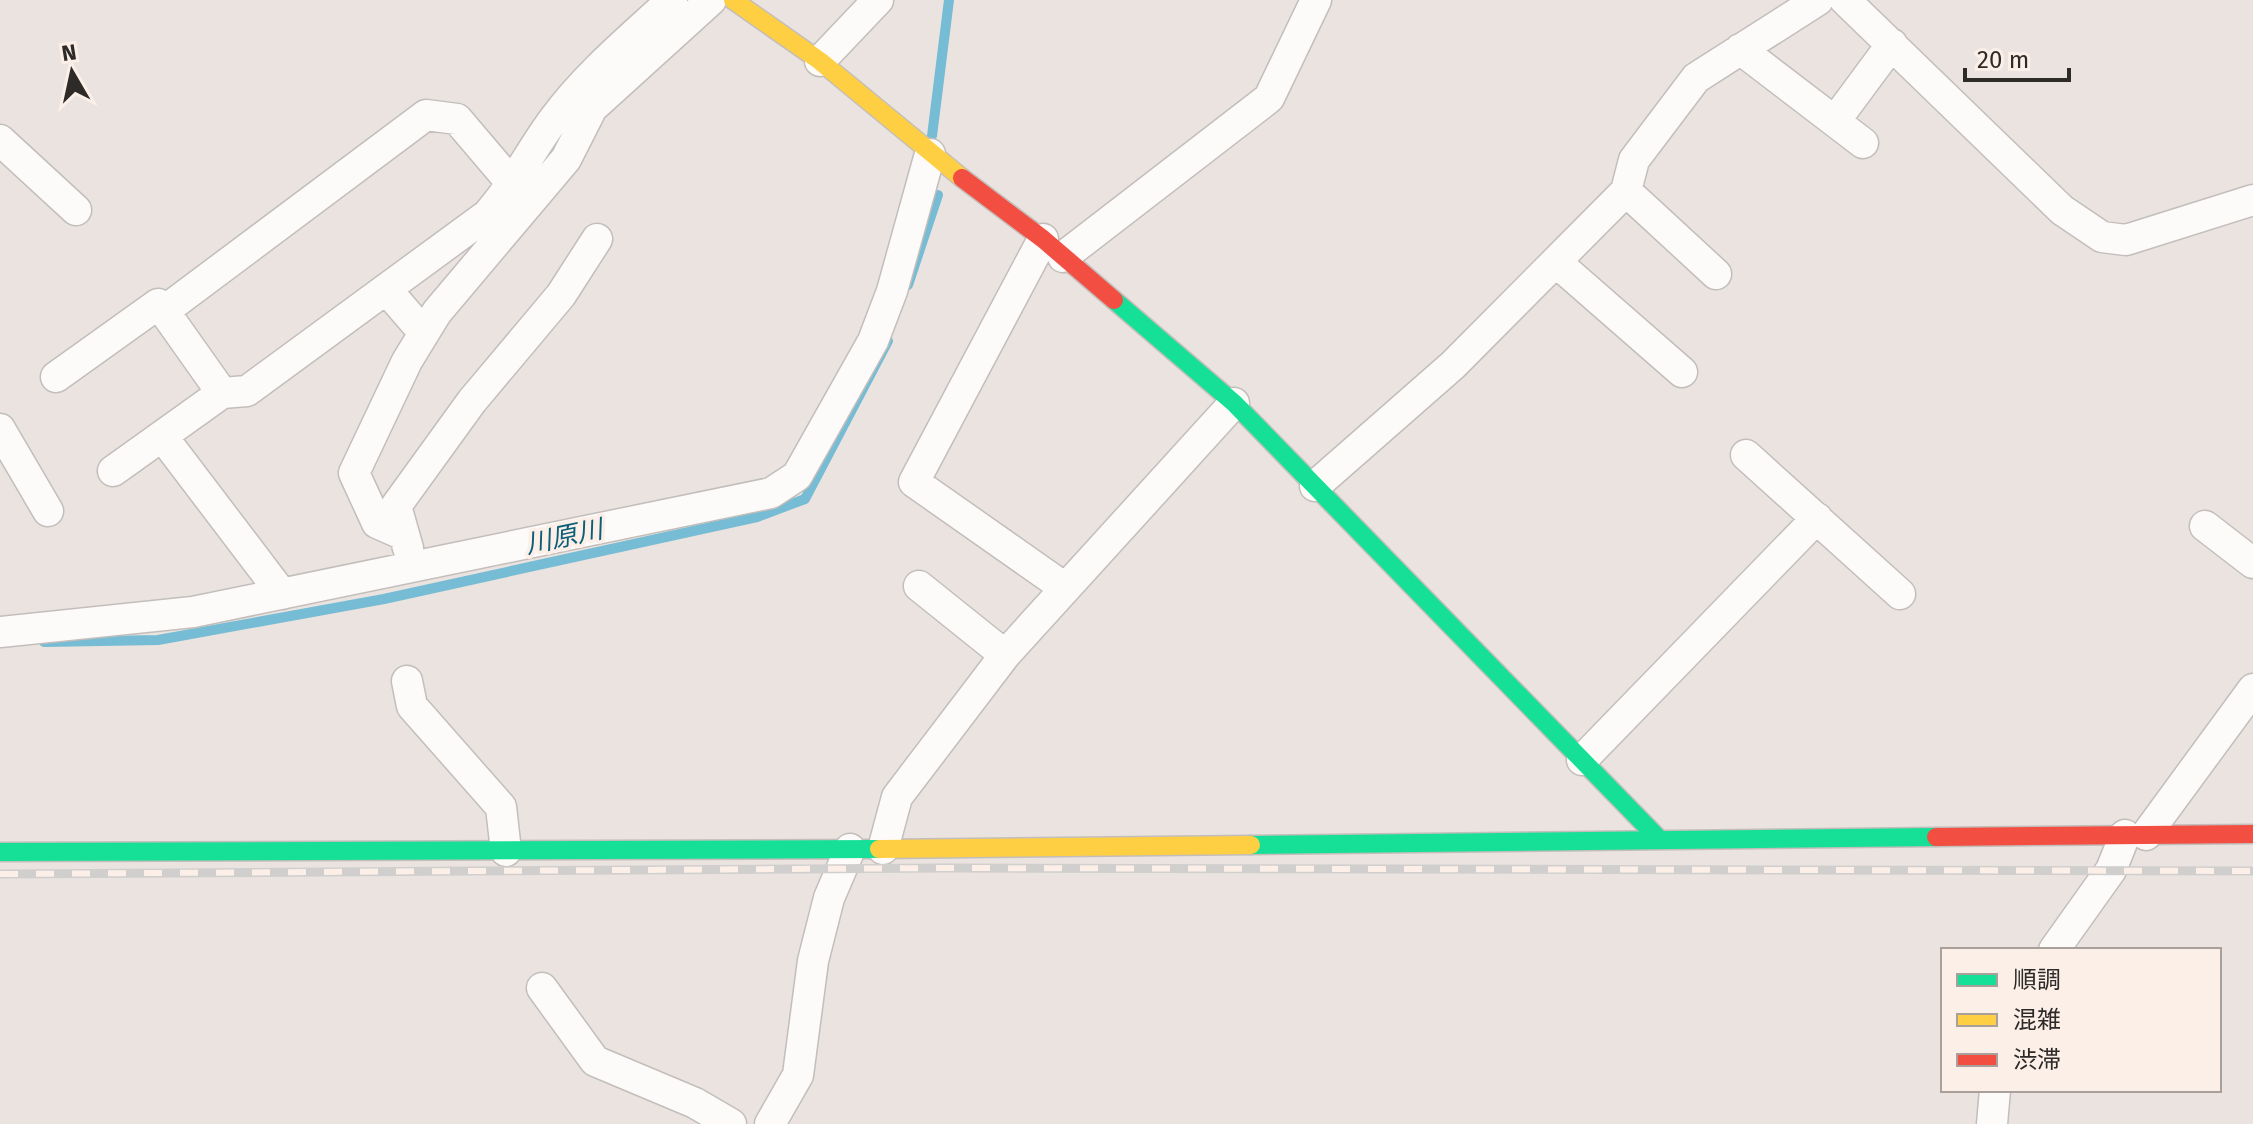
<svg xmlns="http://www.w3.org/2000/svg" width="2253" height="1124" font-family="'Fira Sans','Noto Sans JP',sans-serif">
	<rect width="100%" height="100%" fill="#eae3df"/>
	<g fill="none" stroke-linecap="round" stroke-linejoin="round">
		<!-- stream -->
		<path stroke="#76bcd4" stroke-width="10" d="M932 136 949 0
			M908 285 938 195
			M44 642 158 640 384 599 757 517 805 499 888 341"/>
		<!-- street casing -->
		<g stroke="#c3bebb" stroke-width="33">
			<path id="street" d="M1845 0 2062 210 2102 237 2126 240 2253 200
				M1740 49 1863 143
				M820 61 878 0
				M1835 121 1892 44
				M0 140 76 210
				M1626 191 1716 274
				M1043 239 914 482 1065 588
				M1063 257 1269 98 1316 0
				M1556 262 1682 372
				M386 289 424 333
				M164 311 222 393
				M56 377 158 304 164 311 426 115 457 119 514 186
				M0 429 48 511
				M162 436 282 594
				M1746 455 1900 594
				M113 471 222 393 247 391 487 215C515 184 530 151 554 119 587 74 631 38 672 0
				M1315 486 1453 365 1626 191 1634 160 1696 78 1818 0
				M2205 526 2253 563
				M404 535 377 523 354 473 407 361 437 312 566 159 592 108 711 0
				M408 548 396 506 472 401 561 295 597 239
				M919 586 1005 655
				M0 632 193 612 771 493 797 476 873 341 892 291 930 154
				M407 681 412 706 501 807 506 851
				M1582 760 1817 518
				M2146 835 2253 689
				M883 849 897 797 1005 655 1234 403
				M2054 950 2111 870 2125 835
				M542 988 595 1061 695 1103 731 1124
				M770 1124 798 1075 813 961 829 898 850 849
				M1992 1124 1995 1090"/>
		</g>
		<!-- fast casing -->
		<g stroke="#c3bebb" stroke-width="21">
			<path id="fast" d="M1114 300 1234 403 1660 840
				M1251 845 1936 837
				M0 852 879 849"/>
		</g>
		<!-- slow casing -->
		<g stroke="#c3bebb" stroke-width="21">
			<path id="slow" d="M733 0 820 61 962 178
				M879 849 1251 845"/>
		</g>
		<!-- jam casing -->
		<g stroke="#c3bebb" stroke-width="21">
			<path id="jam" d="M962 178 1043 239 1114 300
				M1936 837 2253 834"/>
		</g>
		<!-- street -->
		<use href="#street" stroke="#fcfbfa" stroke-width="30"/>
		<!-- fast -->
		<use href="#fast" stroke="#16e098" stroke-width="18"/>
		<!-- slow -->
		<use href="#slow" stroke="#ffcf43" stroke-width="18"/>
		<!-- jam -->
		<use href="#jam" stroke="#f24e42" stroke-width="18"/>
		<!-- rail casing -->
		<g stroke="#d0cfce" stroke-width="9">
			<path id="rail" d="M0 874 946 868 2253 871"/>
		</g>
		<!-- rail -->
		<use href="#rail" stroke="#fbefe8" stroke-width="6" stroke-dasharray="18" stroke-linecap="butt"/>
	</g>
	<g text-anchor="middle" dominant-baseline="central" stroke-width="7" stroke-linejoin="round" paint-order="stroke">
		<!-- water labels -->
		<g font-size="26" font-style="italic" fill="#0a5e78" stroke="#fbefe8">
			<text transform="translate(564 537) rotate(-12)">川原川</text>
		</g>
	</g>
	<!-- legend -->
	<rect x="1941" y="948" width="280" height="144" fill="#fbefe8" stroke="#a9a09b" stroke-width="2"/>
	<rect x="1957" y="974" width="40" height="12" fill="#16e098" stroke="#a9a09b" stroke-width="2"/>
	<text x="2013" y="988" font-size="24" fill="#2e2a27">順調</text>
	<rect x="1957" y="1014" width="40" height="12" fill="#ffcf43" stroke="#a9a09b" stroke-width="2"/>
	<text x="2013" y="1028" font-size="24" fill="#2e2a27">混雑</text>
	<rect x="1957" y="1054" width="40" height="12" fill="#f24e42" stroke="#a9a09b" stroke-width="2"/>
	<text x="2013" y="1068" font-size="24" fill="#2e2a27">渋滞</text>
	<!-- north arrow -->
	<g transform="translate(72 72) rotate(351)" stroke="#fbefe8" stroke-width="6" paint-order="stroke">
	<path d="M0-6L14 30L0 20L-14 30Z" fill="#2e2a27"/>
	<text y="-12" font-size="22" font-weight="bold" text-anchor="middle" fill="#2e2a27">N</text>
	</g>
	<!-- scale -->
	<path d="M1965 68v12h104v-12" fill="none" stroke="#2e2a27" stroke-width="4"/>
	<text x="1977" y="68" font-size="24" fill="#2e2a27" stroke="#fbefe8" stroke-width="6" paint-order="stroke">20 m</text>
</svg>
